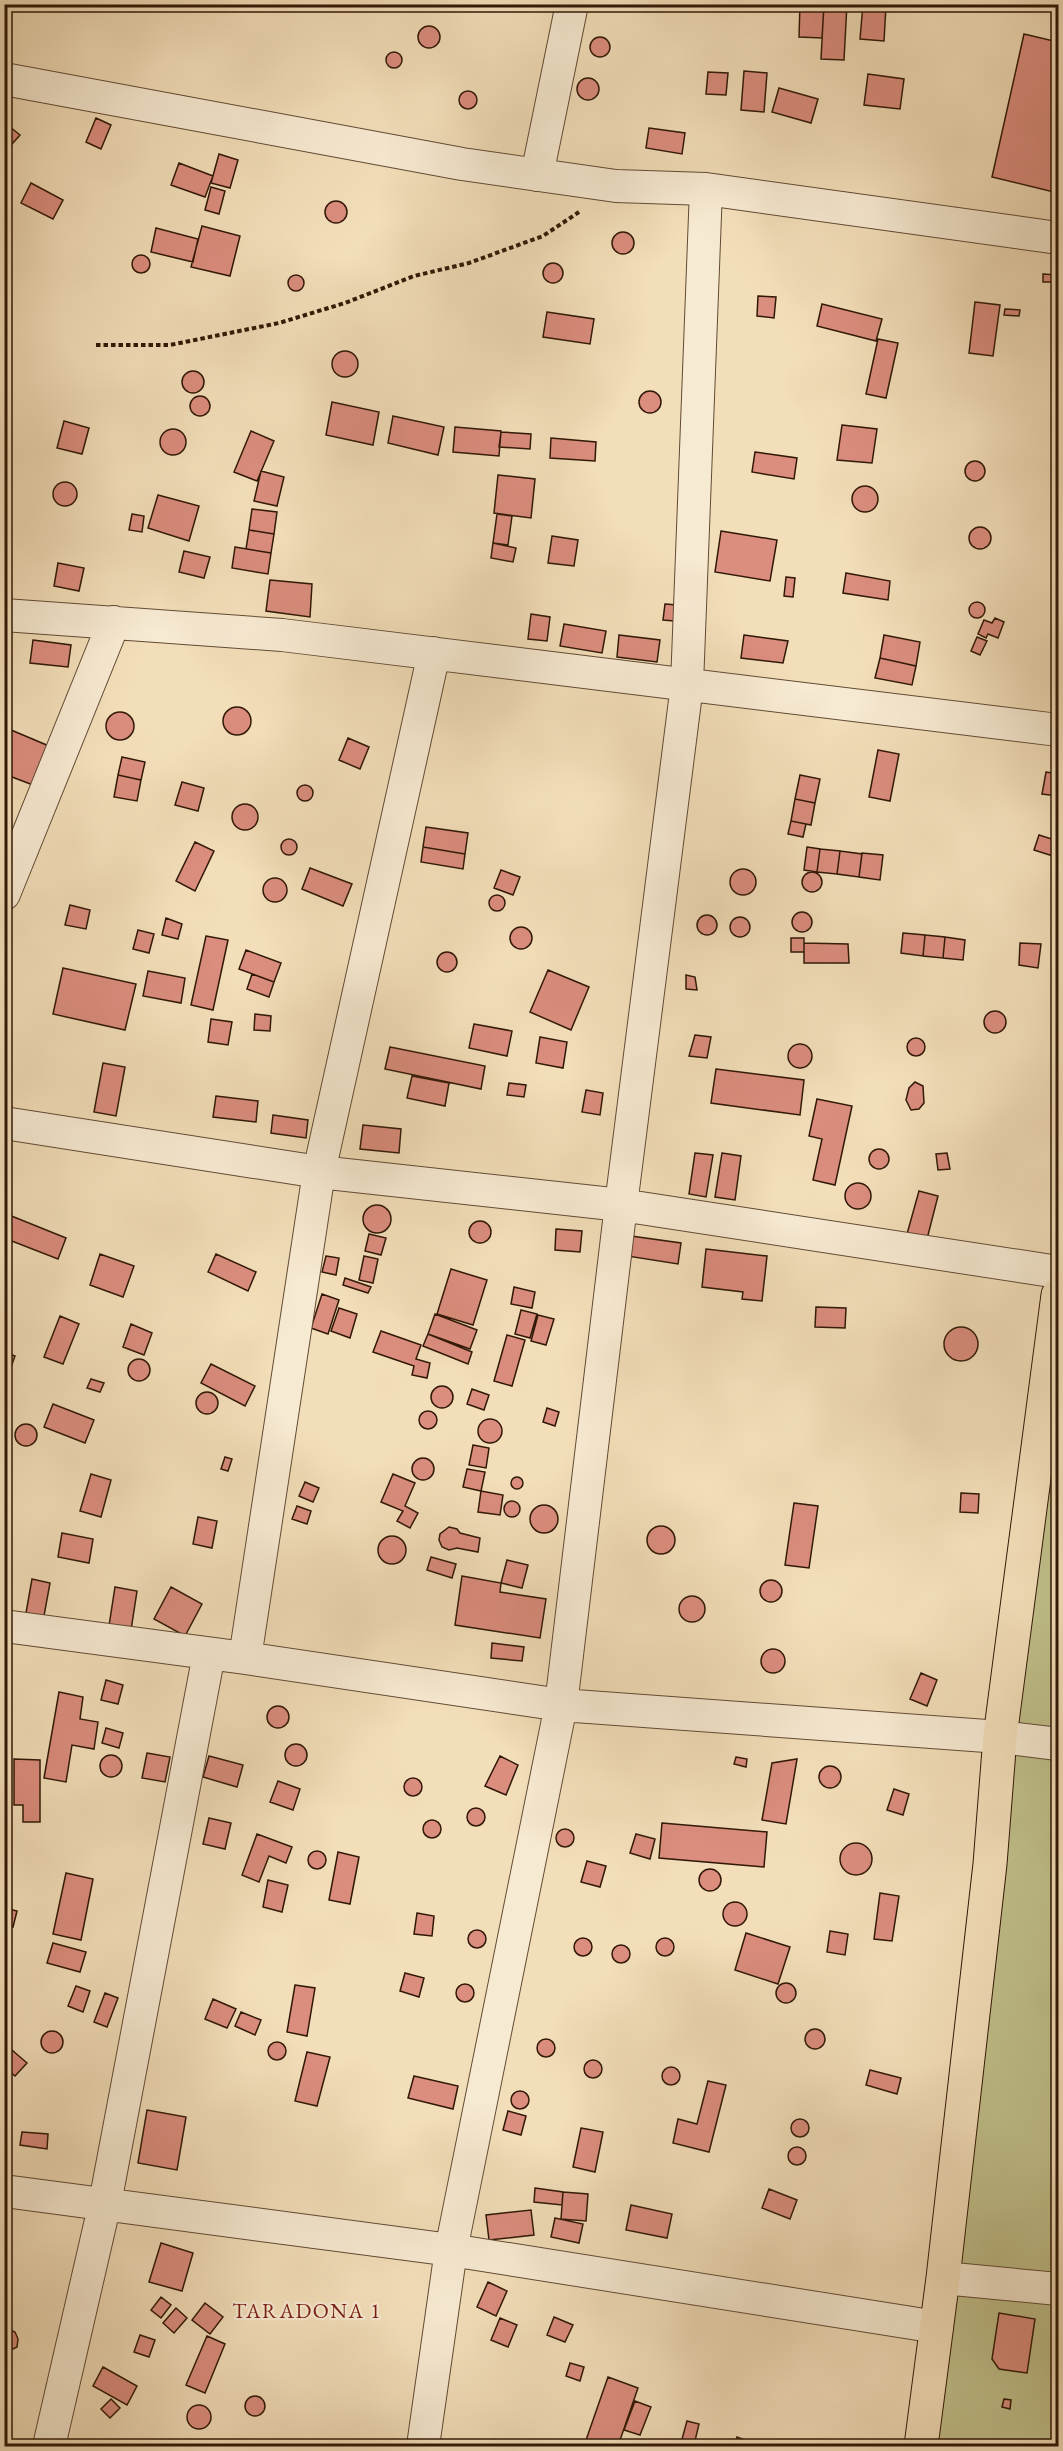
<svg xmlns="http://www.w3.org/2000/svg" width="1063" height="2451" font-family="'EB Garamond',serif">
	<rect width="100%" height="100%" fill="#f2deb9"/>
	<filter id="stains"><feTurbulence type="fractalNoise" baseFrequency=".00333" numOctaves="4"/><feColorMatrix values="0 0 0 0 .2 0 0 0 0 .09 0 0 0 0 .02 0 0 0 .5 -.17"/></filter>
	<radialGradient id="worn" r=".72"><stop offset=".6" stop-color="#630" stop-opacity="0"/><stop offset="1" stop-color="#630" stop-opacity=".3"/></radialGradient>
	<!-- green -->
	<path fill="#c0c08b" stroke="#786c48" stroke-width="1.5" d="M1058 1297V2446H921Z"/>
	<!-- building -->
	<path fill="#db8d7e" stroke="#311806" stroke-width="1.5" d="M526 4H547L546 11 525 7Z
		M656 4H693L692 11 656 9Z
		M800 4H824L822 38 799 37Z
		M824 4H847L844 60 821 59Z
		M863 4 886 6 884 41 860 39Z
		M418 37a11 11 0 1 1 22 0a11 11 0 1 1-22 0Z
		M1024 34 1058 42V193L992 177Z
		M590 47a10 10 0 1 1 20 0a10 10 0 1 1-20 0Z
		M386 60a8 8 0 1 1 16 0a8 8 0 1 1-16 0Z
		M744 71 767 73 764 112 741 110Z
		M708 72 728 73 726 95 706 94Z
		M868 74 904 79 900 109 864 105Z
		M577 89a11 11 0 1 1 22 0a11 11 0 1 1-22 0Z
		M779 88 818 99 811 123 772 112Z
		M459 100a9 9 0 1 1 18 0a9 9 0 1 1-18 0Z
		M96 118 111 125 101 149 86 142Z
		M4 122 20 135 4 153Z
		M649 128 685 133 682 154 646 148Z
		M219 154 238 160 230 188 211 183Z
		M179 163 213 176 205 197 171 185Z
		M31 183 63 200 53 219 21 203Z
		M211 187 225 191 219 214 205 210Z
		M325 212a11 11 0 1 1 22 0a11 11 0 1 1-22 0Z
		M202 226 240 236 230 276 191 267Z
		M156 228 198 239 193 262 151 252Z
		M612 243a11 11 0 1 1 22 0a11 11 0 1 1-22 0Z
		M132 264a9 9 0 1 1 18 0a9 9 0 1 1-18 0Z
		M543 273a10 10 0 1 1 20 0a10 10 0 1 1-20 0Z
		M1043 274 1058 275V282H1043Z
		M288 283a8 8 0 1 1 16 0a8 8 0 1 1-16 0Z
		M758 296 776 297 774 318 757 316Z
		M975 302 1000 305 993 356 969 353Z
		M822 304 882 319 876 341 817 326Z
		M1005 309 1020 310 1019 316 1004 315Z
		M547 312 594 319 590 344 543 337Z
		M878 339 898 343 886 398 866 394Z
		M332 364a13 13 0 1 1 26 0a13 13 0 1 1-26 0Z
		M182 382a11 11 0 1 1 22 0a11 11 0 1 1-22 0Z
		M639 402a11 11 0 1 1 22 0a11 11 0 1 1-22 0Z
		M190 406a10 10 0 1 1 20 0a10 10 0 1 1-20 0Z
		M332 402 379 412 373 445 326 435Z
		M393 416 444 427 438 455 388 443Z
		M64 421 89 428 82 454 57 448Z
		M842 425 877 429 872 463 837 460Z
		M455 427 501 431 499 456 453 452Z
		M160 442a13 13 0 1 1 26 0a13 13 0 1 1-26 0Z
		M251 431 274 441 257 481 234 472Z
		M501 432 531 434 530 449 499 447Z
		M551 438 596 442 595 461 550 458Z
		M755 452 797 458 794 479 752 472Z
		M965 471a10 10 0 1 1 20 0a10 10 0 1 1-20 0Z
		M261 471 284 477 277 506 254 501Z
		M498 475 535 479 531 518 494 513Z
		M53 494a12 12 0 1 1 24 0a12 12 0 1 1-24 0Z
		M852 499a13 13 0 1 1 26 0a13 13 0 1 1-26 0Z
		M158 495 199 506 189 541 148 528Z
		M252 509 277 512 274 534 249 530Z
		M132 514 144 516 142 532 129 530Z
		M497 514 512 516 508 545 493 543Z
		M969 538a11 11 0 1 1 22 0a11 11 0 1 1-22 0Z
		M249 530 274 534 271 553 246 549Z
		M721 531 777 540 770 581 715 572Z
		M552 536 578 540 574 566 548 563Z
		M493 543 516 548 513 562 491 558Z
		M235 547 271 553 268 574 232 568Z
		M184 551 210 557 204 578 179 572Z
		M58 563 84 568 79 591 54 586Z
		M846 573 890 581 888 600 843 593Z
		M786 577 795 578 793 597 784 596Z
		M270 580 312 584 310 617 266 611Z
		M969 610a8 8 0 1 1 16 0a8 8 0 1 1-16 0Z
		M665 604 677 605 674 621 663 620Z
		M531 614 550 617 547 641 528 639Z
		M995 618 1004 622 998 638 988 634 986 638 978 634 984 620 992 623Z
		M564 624 606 631 602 653 560 646Z
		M619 635 660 640 657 662 617 657Z
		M744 635 788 641 783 663 741 658Z
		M884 635 920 642 916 666 880 658Z
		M977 637 987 641 980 655 971 651Z
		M33 640 71 645 68 667 30 663Z
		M880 658 916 666 912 685 875 678Z
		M223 721a14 14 0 1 1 28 0a14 14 0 1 1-28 0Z
		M106 726a14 14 0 1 1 28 0a14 14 0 1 1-28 0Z
		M4 727 49 746 33 785 4 774Z
		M348 738 369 747 360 769 339 760Z
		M878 750 899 754 890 801 869 797Z
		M122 757 145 762 141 780 118 775Z
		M1046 772 1058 774V796L1042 794Z
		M118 775 141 780 137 801 114 797Z
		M800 775 820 779 815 803 795 799Z
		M182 782 204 788 198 811 175 805Z
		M297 793a8 8 0 1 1 16 0a8 8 0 1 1-16 0Z
		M795 799 815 803 811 825 791 821Z
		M232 817a13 13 0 1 1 26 0a13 13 0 1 1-26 0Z
		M791 821 806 824 803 837 788 834Z
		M426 827 468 833 465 854 423 847Z
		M1039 835 1058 841 1053 856 1034 850Z
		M281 847a8 8 0 1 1 16 0a8 8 0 1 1-16 0Z
		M195 842 214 851 195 891 176 881Z
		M423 847 465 854 463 869 421 862Z
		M807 847 820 849 817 872 804 870Z
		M820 849 840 851 837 874 817 872Z
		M840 851 862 854 859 877 837 874Z
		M862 853 883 855 880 880 859 877Z
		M310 868 352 884 343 906 302 889Z
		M730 882a13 13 0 1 1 26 0a13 13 0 1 1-26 0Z
		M501 870 520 877 513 895 494 888Z
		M802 882a10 10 0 1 1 20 0a10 10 0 1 1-20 0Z
		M263 890a12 12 0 1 1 24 0a12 12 0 1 1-24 0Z
		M489 903a8 8 0 1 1 16 0a8 8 0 1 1-16 0Z
		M70 905 90 910 86 929 65 925Z
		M792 922a10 10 0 1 1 20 0a10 10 0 1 1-20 0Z
		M697 925a10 10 0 1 1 20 0a10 10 0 1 1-20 0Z
		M730 927a10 10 0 1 1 20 0a10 10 0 1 1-20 0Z
		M166 918 182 924 178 939 162 935Z
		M510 938a11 11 0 1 1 22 0a11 11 0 1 1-22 0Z
		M138 930 154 934 149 953 133 949Z
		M903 933 925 935 923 956 901 953Z
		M925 935 945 937 943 958 923 956Z
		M206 936 228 940 213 1010 191 1005Z
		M945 937 965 940 963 960 943 958Z
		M791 938H804V952H791Z
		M804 943 848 944 849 963H804Z
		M1020 943 1041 944 1038 968 1019 965Z
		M246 950 281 963 274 982 239 969Z
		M437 962a10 10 0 1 1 20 0a10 10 0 1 1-20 0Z
		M63 968 136 984 125 1030 53 1014Z
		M548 970 589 987 571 1030 530 1012Z
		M148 971 185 978 181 1003 143 996Z
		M252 974 274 982 269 997 247 989Z
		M686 975 695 977 697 990 686 989Z
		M984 1022a11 11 0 1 1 22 0a11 11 0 1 1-22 0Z
		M255 1014 271 1016 270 1031 254 1030Z
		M211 1019 232 1022 228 1045 208 1042Z
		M474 1024 512 1031 507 1056 469 1048Z
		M695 1035 711 1037 707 1058 689 1056Z
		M540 1037 567 1042 563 1068 536 1063Z
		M907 1047a9 9 0 1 1 18 0a9 9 0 1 1-18 0Z
		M788 1056a12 12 0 1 1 24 0a12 12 0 1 1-24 0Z
		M390 1047 485 1066 481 1089 385 1069Z
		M103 1063 125 1067 116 1116 94 1112Z
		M716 1069 804 1080 800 1115 711 1103Z
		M412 1076 449 1083 445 1106 407 1098Z
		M915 1082 923 1086 924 1103 919 1109 911 1110 906 1100 909 1088Z
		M509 1083 526 1085 524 1097 507 1095Z
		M586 1090 603 1093 600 1115 582 1112Z
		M216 1096 258 1101 256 1122 213 1117Z
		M817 1099 852 1106 835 1185 813 1180 822 1139 809 1136Z
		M273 1115 308 1120 306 1138 271 1133Z
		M363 1125 401 1129 399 1153 360 1149Z
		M869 1159a10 10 0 1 1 20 0a10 10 0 1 1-20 0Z
		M695 1153 713 1155 706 1197 689 1194Z
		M722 1153 741 1156 735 1200 715 1197Z
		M947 1153 950 1169 938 1170 936 1154Z
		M845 1196a13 13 0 1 1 26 0a13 13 0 1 1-26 0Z
		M919 1191 938 1196 927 1239 907 1234Z
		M363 1219a14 14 0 1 1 28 0a14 14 0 1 1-28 0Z
		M9 1215 66 1238 58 1259 4 1238V1226Z
		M469 1232a11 11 0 1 1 22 0a11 11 0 1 1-22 0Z
		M556 1229 582 1231 580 1252 555 1250Z
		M369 1234 386 1238 381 1255 365 1251Z
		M631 1236 681 1243 678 1264 627 1256Z
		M706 1249 767 1256 762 1301 742 1299 743 1292 702 1287Z
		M100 1254 134 1266 123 1297 90 1285Z
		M216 1254 256 1272 248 1291 208 1272Z
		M326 1256 339 1258 336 1275 322 1272Z
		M364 1256 378 1259 373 1283 359 1280Z
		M451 1269 487 1280 473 1325 437 1314Z
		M345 1278 371 1287 368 1293 343 1285Z
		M514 1287 535 1292 532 1308 511 1304Z
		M322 1294 339 1300 328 1334 311 1328Z
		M816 1307 846 1308 845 1328 815 1327Z
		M339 1308 357 1314 350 1338 331 1331Z
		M521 1310 537 1314 530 1338 515 1334Z
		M435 1314 477 1330 470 1349 428 1334Z
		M538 1315 554 1319 546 1345 531 1341Z
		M60 1316 79 1324 63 1364 44 1357Z
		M131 1324 152 1333 144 1355 123 1347Z
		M944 1344a17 17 0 1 1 34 0a17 17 0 1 1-34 0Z
		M381 1331 421 1345 416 1359 430 1363 427 1378 412 1375 414 1366 373 1352Z
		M428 1334 472 1352 468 1364 423 1346Z
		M507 1335 525 1340 512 1386 494 1381Z
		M4 1352 15 1356 7 1378 4 1377Z
		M128 1370a11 11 0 1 1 22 0a11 11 0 1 1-22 0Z
		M211 1364 255 1386 245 1406 201 1383Z
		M91 1379 104 1383 100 1392 87 1388Z
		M431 1397a11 11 0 1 1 22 0a11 11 0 1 1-22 0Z
		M472 1389 489 1395 484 1410 467 1404Z
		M196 1403a11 11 0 1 1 22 0a11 11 0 1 1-22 0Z
		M53 1404 94 1420 85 1443 44 1427Z
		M547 1408 559 1412 555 1426 543 1422Z
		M419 1420a9 9 0 1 1 18 0a9 9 0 1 1-18 0Z
		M478 1431a12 12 0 1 1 24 0a12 12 0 1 1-24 0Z
		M15 1435a11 11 0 1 1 22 0a11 11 0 1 1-22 0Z
		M473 1445 489 1448 486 1468 469 1465Z
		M225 1457 232 1459 228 1471 221 1469Z
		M412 1469a11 11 0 1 1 22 0a11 11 0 1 1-22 0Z
		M467 1469 485 1472 481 1491 463 1487Z
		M91 1474 111 1480 101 1517 80 1511Z
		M393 1474 415 1483 405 1506 418 1513 410 1528 397 1521 403 1511 381 1502Z
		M511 1483a6 6 0 1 1 12 0a6 6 0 1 1-12 0Z
		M305 1482 319 1488 313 1502 299 1496Z
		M481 1491 503 1495 500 1515 478 1512Z
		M961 1493 979 1494 978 1513 960 1512Z
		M504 1509a8 8 0 1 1 16 0a8 8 0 1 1-16 0Z
		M794 1503 818 1506 809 1568 785 1565Z
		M530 1519a14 14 0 1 1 28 0a14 14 0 1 1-28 0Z
		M297 1506 311 1511 307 1524 292 1519Z
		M198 1517 217 1521 212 1548 193 1544Z
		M647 1540a14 14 0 1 1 28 0a14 14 0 1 1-28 0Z
		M449 1527 457 1529 460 1533 480 1538 478 1552 457 1548 449 1550 442 1547 439 1540 440 1534Z
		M62 1533 93 1539 89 1563 58 1557Z
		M378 1550a14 14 0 1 1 28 0a14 14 0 1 1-28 0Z
		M431 1557 456 1564 452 1578 427 1570Z
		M507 1560 528 1565 522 1588 501 1583Z
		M462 1576 501 1583 500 1592 546 1599 540 1638 455 1625Z
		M32 1579 50 1583 44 1616 26 1613Z
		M760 1591a11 11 0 1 1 22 0a11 11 0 1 1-22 0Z
		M115 1587 137 1591 131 1630 109 1626Z
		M171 1587 202 1604 185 1636 154 1619Z
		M679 1609a13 13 0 1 1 26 0a13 13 0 1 1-26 0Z
		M492 1643 524 1647 522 1661 491 1658Z
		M761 1661a12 12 0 1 1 24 0a12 12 0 1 1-24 0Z
		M921 1673 937 1680 927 1706 910 1699Z
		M106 1680 123 1685 118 1704 101 1700Z
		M59 1692 83 1697 80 1719 98 1722 94 1749 72 1745 66 1782 44 1778Z
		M267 1717a11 11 0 1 1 22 0a11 11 0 1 1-22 0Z
		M106 1728 123 1733 119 1748 102 1743Z
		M285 1755a11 11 0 1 1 22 0a11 11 0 1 1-22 0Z
		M147 1753 170 1757 165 1782 142 1778Z
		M100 1766a11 11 0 1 1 22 0a11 11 0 1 1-22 0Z
		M209 1756 243 1765 237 1787 203 1777Z
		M500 1756 518 1765 506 1795 485 1786Z
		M736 1757 747 1759 746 1767 734 1764Z
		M14 1759 40 1760V1822H23V1805H14Z
		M797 1759 786 1824 762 1820 772 1763Z
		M819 1777a11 11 0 1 1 22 0a11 11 0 1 1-22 0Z
		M404 1787a9 9 0 1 1 18 0a9 9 0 1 1-18 0Z
		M278 1781 300 1789 293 1810 270 1802Z
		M894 1789 909 1794 903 1815 887 1810Z
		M467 1817a9 9 0 1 1 18 0a9 9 0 1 1-18 0Z
		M209 1818 231 1823 225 1849 203 1844Z
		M423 1829a9 9 0 1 1 18 0a9 9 0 1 1-18 0Z
		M662 1823 767 1832 764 1867 659 1858Z
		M556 1838a9 9 0 1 1 18 0a9 9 0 1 1-18 0Z
		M257 1834 292 1847 286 1863 269 1856 259 1882 242 1875Z
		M636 1834 655 1839 650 1859 630 1853Z
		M840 1859a16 16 0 1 1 32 0a16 16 0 1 1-32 0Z
		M308 1860a9 9 0 1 1 18 0a9 9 0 1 1-18 0Z
		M338 1852 359 1857 350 1904 329 1900Z
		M1058 1859V1889L1054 1888Z
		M587 1861 606 1866 600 1887 581 1882Z
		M699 1880a11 11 0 1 1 22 0a11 11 0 1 1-22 0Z
		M66 1873 93 1879 81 1940 53 1934Z
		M268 1880 288 1885 282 1912 263 1907Z
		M880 1893 899 1896 892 1941 874 1939Z
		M723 1914a12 12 0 1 1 24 0a12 12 0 1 1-24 0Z
		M4 1908 17 1911 13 1927 4 1925Z
		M417 1913 434 1916 432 1936 414 1934Z
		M468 1939a9 9 0 1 1 18 0a9 9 0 1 1-18 0Z
		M830 1931 848 1934 845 1955 827 1952Z
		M746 1933 790 1947 778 1984 735 1970Z
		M656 1947a9 9 0 1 1 18 0a9 9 0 1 1-18 0Z
		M574 1947a9 9 0 1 1 18 0a9 9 0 1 1-18 0Z
		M53 1943 86 1952 80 1972 47 1963Z
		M612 1954a9 9 0 1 1 18 0a9 9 0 1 1-18 0Z
		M405 1973 424 1978 419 1997 400 1991Z
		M776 1993a10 10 0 1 1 20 0a10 10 0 1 1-20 0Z
		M456 1993a9 9 0 1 1 18 0a9 9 0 1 1-18 0Z
		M295 1985 315 1988 307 2036 287 2032Z
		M76 1986 90 1991 83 2012 68 2006Z
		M105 1993 118 1998 107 2027 94 2022Z
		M213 1999 236 2009 227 2028 205 2019Z
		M241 2012 261 2020 255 2035 235 2026Z
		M805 2039a10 10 0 1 1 20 0a10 10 0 1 1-20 0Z
		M41 2042a11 11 0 1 1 22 0a11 11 0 1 1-22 0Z
		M537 2048a9 9 0 1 1 18 0a9 9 0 1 1-18 0Z
		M268 2051a9 9 0 1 1 18 0a9 9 0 1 1-18 0Z
		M5 2044 27 2063 15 2076 4 2067Z
		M307 2052 330 2057 317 2106 295 2101Z
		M584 2069a9 9 0 1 1 18 0a9 9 0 1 1-18 0Z
		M662 2076a9 9 0 1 1 18 0a9 9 0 1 1-18 0Z
		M870 2070 901 2078 897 2094 866 2085Z
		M414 2076 458 2086 453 2109 408 2098Z
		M708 2081 726 2085 709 2152 673 2143 678 2119 697 2124Z
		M511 2100a9 9 0 1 1 18 0a9 9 0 1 1-18 0Z
		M147 2110 186 2117 177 2170 138 2163Z
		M508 2111 526 2116 521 2135 503 2130Z
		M791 2128a9 9 0 1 1 18 0a9 9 0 1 1-18 0Z
		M581 2128 603 2132 595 2172 573 2167Z
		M22 2132 48 2134 47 2149 20 2145Z
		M788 2156a9 9 0 1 1 18 0a9 9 0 1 1-18 0Z
		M535 2188 563 2192 562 2205 534 2202Z
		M769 2189 797 2200 790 2219 762 2208Z
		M563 2192 588 2194 586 2221 561 2219Z
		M631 2205 672 2214 667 2238 626 2230Z
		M531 2210 534 2235 489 2240 486 2215Z
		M555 2218 583 2224 579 2243 551 2237Z
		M161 2243 193 2253 182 2291 149 2282Z
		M488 2282 507 2291 496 2316 477 2307Z
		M161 2297 171 2305 161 2318 151 2310Z
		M205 2303 223 2317 210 2334 192 2320Z
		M176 2308 187 2318 174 2333 163 2323Z
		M999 2313 1035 2319 1027 2373 999 2369 992 2359Z
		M554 2317 573 2325 565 2342 547 2335Z
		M500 2318 517 2325 508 2347 491 2340Z
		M8 2329 15 2332 18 2339 17 2347 7 2352H4V2330Z
		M140 2335 155 2340 149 2357 134 2352Z
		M207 2336 225 2344 205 2393 186 2385Z
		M570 2363 584 2367 580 2381 566 2376Z
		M103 2367 137 2386 127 2405 93 2386Z
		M608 2377 638 2388 618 2446H595L585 2443Z
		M245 2406a10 10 0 1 1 20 0a10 10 0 1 1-20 0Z
		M111 2399 120 2408 110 2418 101 2409Z
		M1004 2399 1011 2400 1010 2409 1002 2407Z
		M635 2401 651 2407 640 2435 624 2430Z
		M187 2417a12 12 0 1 1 24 0a12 12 0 1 1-24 0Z
		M687 2421 699 2424 694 2445 682 2439Z
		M737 2437 747 2441 745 2446H734Z"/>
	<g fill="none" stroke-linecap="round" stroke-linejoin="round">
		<!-- minor casing -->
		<g stroke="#614a33" stroke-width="34">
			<path id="minor" d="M4 79 462 164 616 186 706 189 1058 238
				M537 175 572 4
				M4 615 282 635 1058 730
				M4 894 114 622
				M4 1123 319 1172 621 1205 1058 1272
				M4 1626 245 1658 561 1705 1000 1737 1058 1744
				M245 1658 319 1172 434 653
				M4 2191 451 2250 937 2327
				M943 2278 1058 2289
				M49 2446 105 2203 209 1654
				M423 2446 451 2250 561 1705 621 1205 687 685 706 189"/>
		</g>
		<!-- major casing -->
		<g stroke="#311806" stroke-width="35">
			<path id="major" d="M921 2446 943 2278 990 1864 1000 1737 1058 1295"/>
		</g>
		<!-- path -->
		<path stroke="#311806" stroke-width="4" stroke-dasharray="4.5 3" stroke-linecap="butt" d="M96 345H170L279 323 345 303 414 276 469 263 543 236 579 212"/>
		<!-- minor -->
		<use href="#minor" stroke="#f7ead2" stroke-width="32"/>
		<!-- major -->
		<use href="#major" stroke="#f2deb9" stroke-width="33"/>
	</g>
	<g text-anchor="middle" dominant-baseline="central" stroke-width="4.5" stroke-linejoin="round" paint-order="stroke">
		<!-- neighbourhood labels -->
		<g font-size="21" letter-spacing="1.5" fill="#7a1f14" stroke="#f7ead2">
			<text x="307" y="2310">TARADONA 1</text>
		</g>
	</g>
	<!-- margin -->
	<rect width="1063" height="2451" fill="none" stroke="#f2deb9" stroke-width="24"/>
	<rect x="6" y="6" width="1051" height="2439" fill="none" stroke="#311806" stroke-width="3"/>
	<rect x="12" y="12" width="1039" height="2427" fill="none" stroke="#311806" stroke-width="1.5"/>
	<rect width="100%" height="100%" filter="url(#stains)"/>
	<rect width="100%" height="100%" fill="url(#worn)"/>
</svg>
